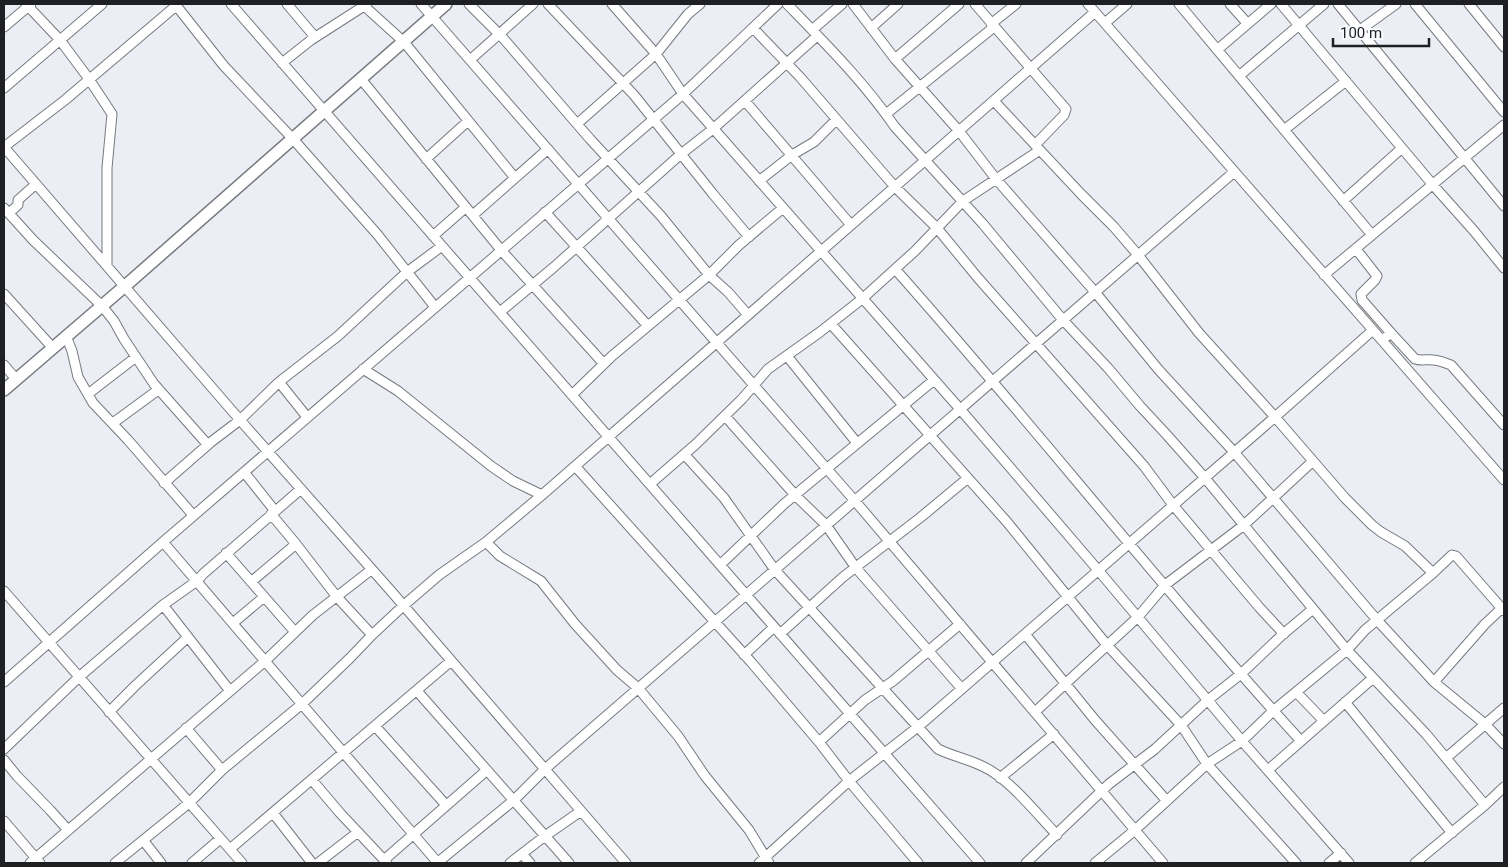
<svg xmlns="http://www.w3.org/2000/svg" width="1508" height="867" font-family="Roboto,sans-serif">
	<rect width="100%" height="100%" fill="#ebeef4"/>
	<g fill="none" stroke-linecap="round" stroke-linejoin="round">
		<!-- minor casing -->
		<g stroke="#76797e" stroke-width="11">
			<path id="minor" d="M26 4 60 40 89 79 112 114 107 168V266
				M175 4 224 66 293 139 377 234 435 307
				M231 4 980 863
				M287 4 315 37
				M362 4 404 42 515 178
				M421 4 855 501 1163 863
				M469 4 503 38 590 139 661 216 709 275 728 292 748 315
				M548 4 634 95 713 194 749 237
				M612 4 656 54 683 94 960 409 1098 570 1242 741 1349 863
				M787 4C825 43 864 82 895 127L983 224 1063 320 1108 368 1140 406 1166 434 1205 478 1347 650 1426 734 1485 805
				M853 4 895 59 959 131 996 179 1095 292 1158 369 1234 452 1377 620 1434 682 1485 724 1504 744
				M975 4 1066 109 1064 115 1035 145
				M1088 4 1504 480
				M1179 4 1372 235
				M1230 4 1247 23
				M1281 4 1433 185 1474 231 1504 268
				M1338 4 1504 206
				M1415 4 1504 112
				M1469 4 1504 47
				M1105 23 1127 4
				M991 24 1016 4
				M4 27 31 4
				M753 28 800 77 895 187 937 228 978 278 1144 466 1173 505 1259 607 1284 634
				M871 28 898 4
				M812 30 842 4
				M1360 30 1396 4
				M1217 50 1271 4
				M895 59 959 4
				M470 60 533 4
				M282 63 311 40 367 4
				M1239 76 1324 4
				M361 79 501 250 604 364
				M4 88 102 4
				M745 101 851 225
				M994 101 1081 194 1114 227 1138 255 1199 333 1275 417 1345 498 1372 525 1381 532 1405 546 1433 573
				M886 114 994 27
				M577 124 656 54 688 14 700 4
				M1284 130 1346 81
				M4 147 240 420 391 591 626 863
				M4 147 65 100 177 5
				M426 159 468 121
				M759 181 792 155 814 142 836 120
				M1343 201 1402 148
				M4 208 33 240 102 306 114 321 124 339 154 384 208 445
				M545 212 648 326
				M9 213 18 205V200L36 184
				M473 215 548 149
				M433 236 466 207
				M1356 249 1377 276 1375 280 1361 294 1362 300 1391 333
				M895 269C1033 424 1161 588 1301 741
				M1324 275 1504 125
				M4 294 52 347
				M500 312 554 267 681 154 713 129 817 36
				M831 324 1007 522 1107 645 1181 725 1207 764 1296 863
				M66 336 72 351 78 377 93 403 128 440 193 515
				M1382 340 1391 333 1415 359C1421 361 1427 359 1433 360 1439 360 1445 363 1451 365L1504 425
				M787 356 857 443
				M4 365 16 379
				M363 369 398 391 491 466 513 481 542 495
				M279 382 307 417
				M88 394 136 357
				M572 395 612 356 709 275 739 245 783 208
				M725 416 795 495 826 525 856 568 962 689
				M113 423 158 390
				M684 454 724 498 775 570 938 749C952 756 968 759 982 766 1009 778 1036 813 1057 835
				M575 466 751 662 819 742 849 781 918 863
				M244 472 275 511
				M164 483 211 442 240 420 279 382 338 336 407 272 442 246
				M650 484 696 444 742 399 768 369 820 332 862 299 915 251 963 201 1040 150
				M271 514 296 544 337 597 372 635
				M163 542 438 863
				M486 542 500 556 541 581 575 624 617 670 638 688 678 736 705 776 749 830 769 863
				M226 553 295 632
				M720 565 784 504 934 380
				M251 582 296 544
				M4 591 242 863
				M163 605 230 691
				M233 623 264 597
				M780 634 843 577 921 517 968 478
				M1025 634 1095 720 1167 801
				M744 655 774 627
				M4 682 163 542 683 94 778 4
				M1434 682 1485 624 1502 608
				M417 691 569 863
				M1296 692 1324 721
				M1345 702 1452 833
				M109 712 136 685 188 637
				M1035 712 1065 684 1138 617 1165 585 1244 525 1313 461
				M375 726 446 805
				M186 728 222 770
				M819 742 865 700 893 681 960 624
				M4 749 79 677 163 605 197 581 203 574 301 489
				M1446 758 1504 708
				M4 760 17 776 50 810 68 830
				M1268 770 1373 678
				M1000 778 1054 734
				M312 780 340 813 387 863
				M273 813 312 863
				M4 821 40 863
				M143 840 161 863
				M230 849 451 661
				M522 854 530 863
				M384 860 487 770
				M30 863 265 661 313 615 371 570
				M115 863 189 803 222 770 302 704 350 658 372 635 403 606 439 575 486 542 542 495 1095 12
				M192 863 220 839
				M318 863 358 832
				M437 863 514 800 545 769 1234 172
				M510 863 545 836 581 811
				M759 863 849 781 919 726 1275 417 1373 330
				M1026 863 1109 784 1155 749 1208 700 1241 674 1282 635 1313 609
				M1095 863 1135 830 1207 764 1242 741 1273 711 1347 650 1365 630 1433 573 1452 555 1456 556 1504 611
				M1329 863 1341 853
				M1415 863 1485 805 1504 787"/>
		</g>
		<!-- major casing -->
		<g stroke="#76797e" stroke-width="14">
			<path id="major" d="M4 390 125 286 446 4"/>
		</g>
		<!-- minor -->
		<use href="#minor" stroke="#fff" stroke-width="9"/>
		<!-- major -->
		<use href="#major" stroke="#fff" stroke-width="11"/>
	</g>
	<!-- border -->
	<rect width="1508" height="867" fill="none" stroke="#1f2023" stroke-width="10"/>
	<!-- scale -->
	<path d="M1333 38v8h96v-8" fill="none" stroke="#1f2023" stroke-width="2.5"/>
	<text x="1340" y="38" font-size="15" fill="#1f2023" stroke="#f9fbff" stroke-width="4" paint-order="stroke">100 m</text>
</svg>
